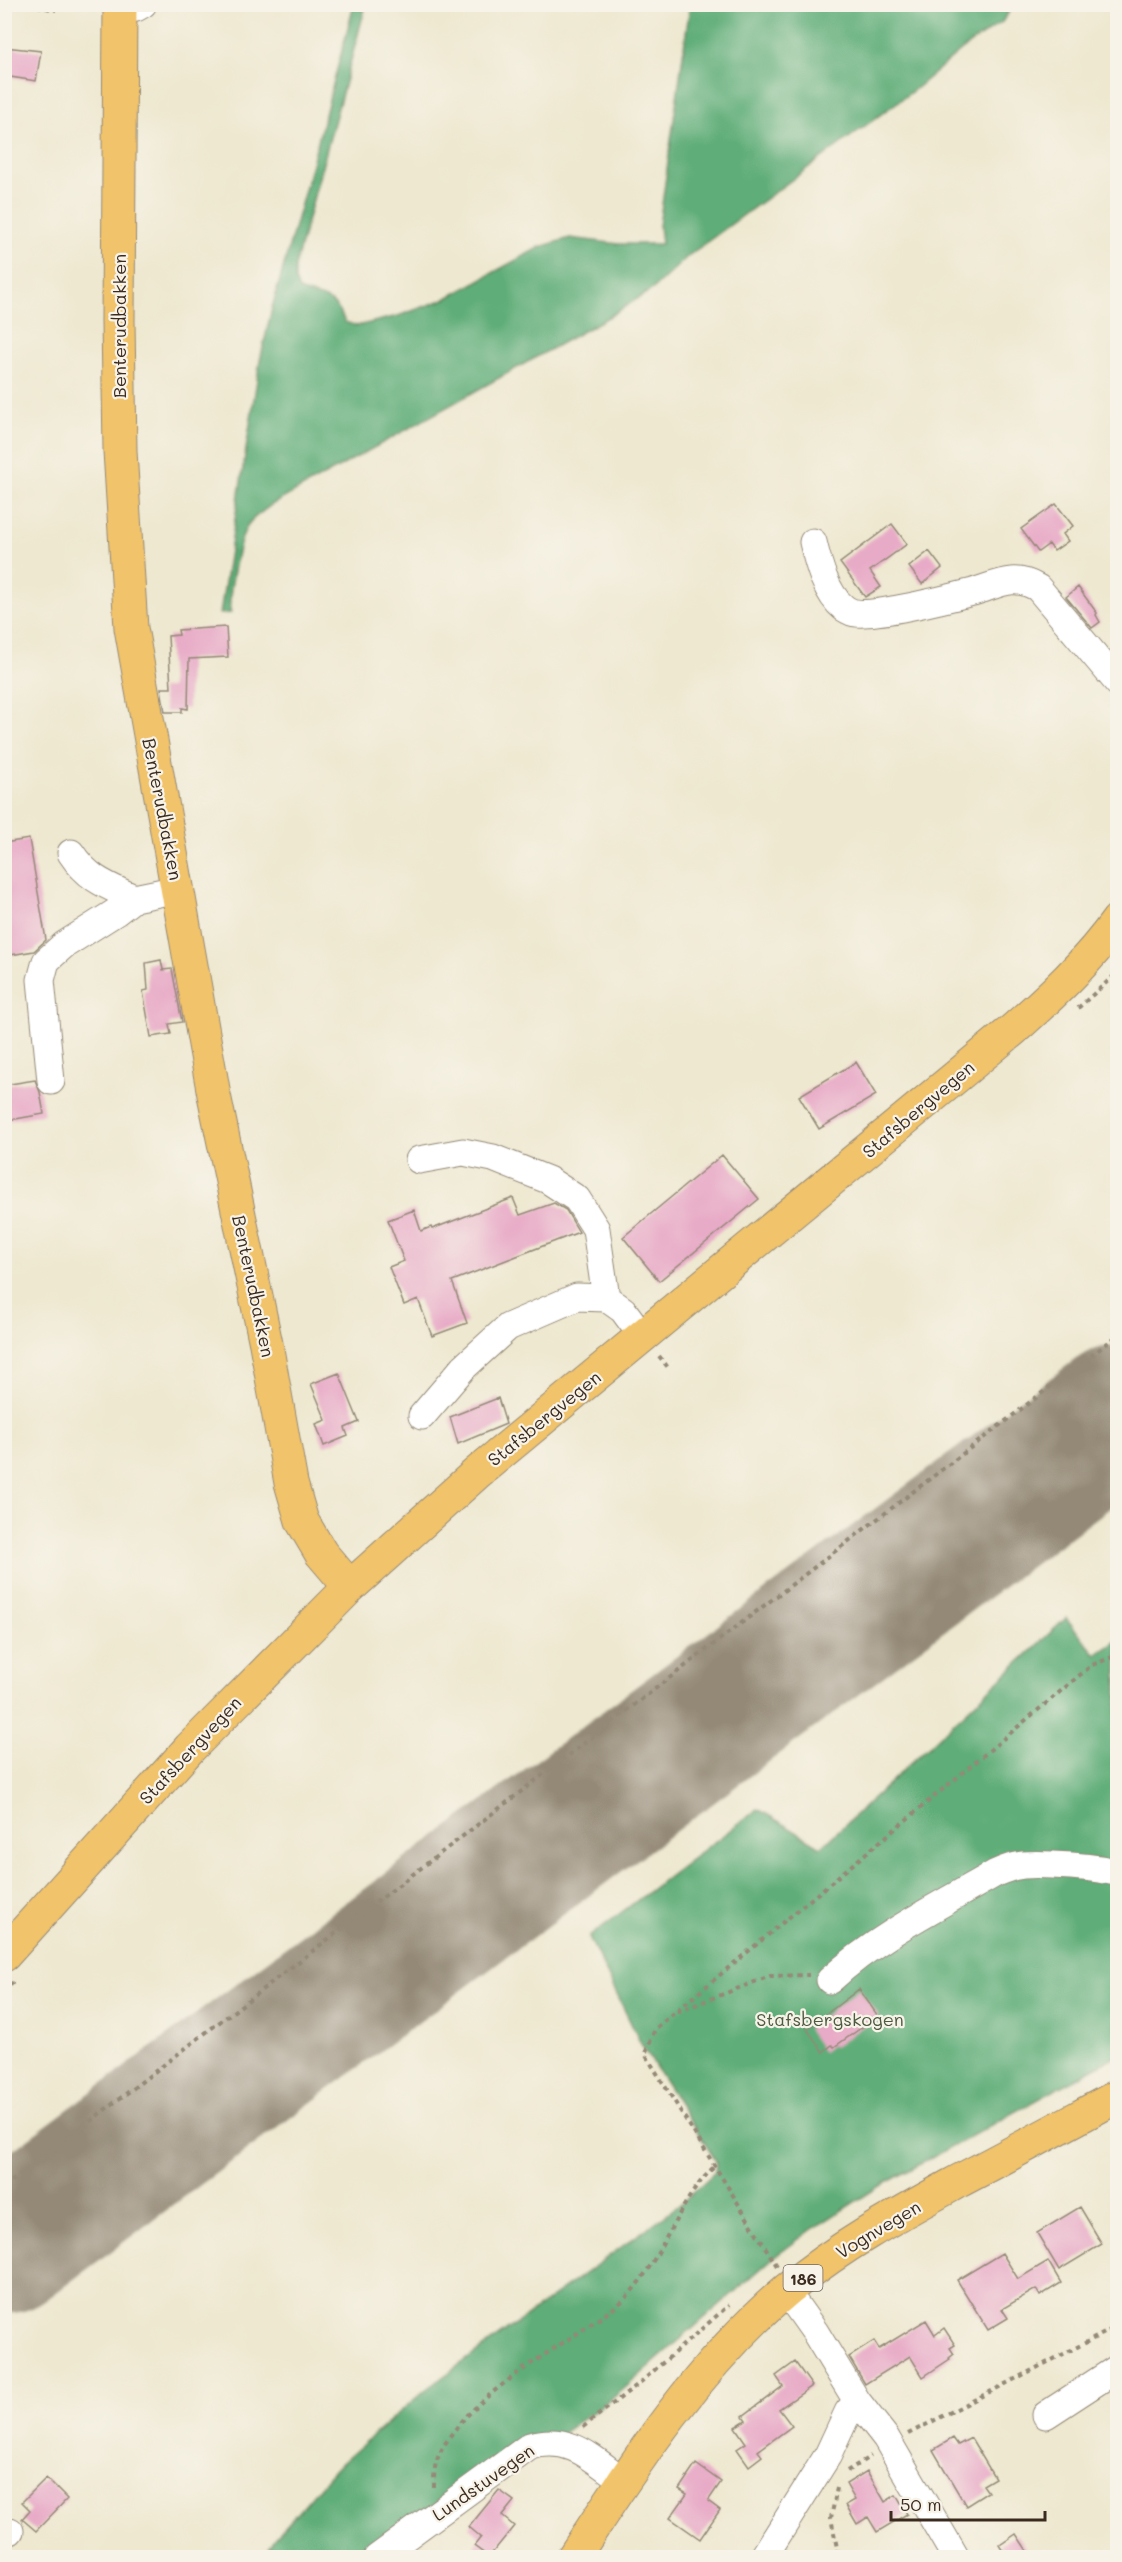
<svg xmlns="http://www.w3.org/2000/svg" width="1122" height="2562" font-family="Mali,sans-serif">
	<rect width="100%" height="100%" fill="#f7f3e8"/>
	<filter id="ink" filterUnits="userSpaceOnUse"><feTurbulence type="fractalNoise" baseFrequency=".0167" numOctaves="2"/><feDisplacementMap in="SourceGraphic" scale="12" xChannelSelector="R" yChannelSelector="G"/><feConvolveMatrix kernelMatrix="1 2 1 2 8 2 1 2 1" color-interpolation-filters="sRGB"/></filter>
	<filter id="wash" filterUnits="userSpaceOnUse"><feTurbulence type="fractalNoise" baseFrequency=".008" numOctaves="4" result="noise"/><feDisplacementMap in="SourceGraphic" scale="24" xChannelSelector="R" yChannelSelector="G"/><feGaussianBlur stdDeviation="1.35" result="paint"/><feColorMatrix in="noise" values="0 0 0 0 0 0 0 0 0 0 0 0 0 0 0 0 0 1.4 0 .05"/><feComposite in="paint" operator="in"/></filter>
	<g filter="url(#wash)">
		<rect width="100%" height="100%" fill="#eee8d0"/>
		<!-- green -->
		<path fill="#74c98c" stroke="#587a55" stroke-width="1.5" d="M1117 1433V1465L1081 1460Z"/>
		<!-- forest -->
		<path fill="#5fad78" stroke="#4d6c4b" stroke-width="1.5" d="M354 5H366L295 266V280L299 290C324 300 333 294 345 322L357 326 398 316 445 299 540 247 570 238 619 244H661L659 226 690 5H1014L1002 22 969 44 914 90 688 256 653 289 610 316 271 505C264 511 251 518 247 526 239 540 226 600 231 613L220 614 260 361 272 308 305 190Z
			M1066 1618 1096 1655 1117 1641V2056L875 2189 814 2228 773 2258 617 2395 558 2436 368 2557 264 2558 274 2540 335 2469 425 2390 679 2205 715 2172 716 2161 641 2044 589 1937 758 1809 821 1847Z"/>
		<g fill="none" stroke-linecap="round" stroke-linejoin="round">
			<!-- taxiway -->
			<path stroke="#948977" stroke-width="56" d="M1050 1465 1118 1474"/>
			<!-- runway -->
			<path stroke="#948977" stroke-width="140" d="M4 2244 1118 1415"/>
		</g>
		<g id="blocks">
			<!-- building -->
			<path fill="#e8abc7" d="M4 47 41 51 36 81 4 76Z
				M1056 504 1073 526 1063 534 1068 541 1054 551 1049 544 1038 552 1021 529Z
				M892 524 907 544 870 571 881 587 865 597 840 563Z
				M929 551 942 568 922 584 909 567Z
				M1078 587 1097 613 1096 615 1100 622 1092 628 1066 597Z
				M226 627 228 657 189 659 188 709 182 708V712H165L161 688H171L168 636 179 635 178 630Z
				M29 839 46 940 34 951 4 956V843Z
				M161 960 163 970 172 969 182 1022 169 1024 171 1034 151 1037 143 991 148 990 146 963Z
				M856 1062 876 1095 819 1129 799 1096Z
				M35 1080 40 1092 44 1114 4 1121V1085Z
				M722 1155 759 1199 659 1281 623 1237Z
				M513 1198 520 1215 554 1203 566 1210 579 1232 452 1281 467 1323 432 1336 418 1299 404 1305 389 1267 404 1261 388 1220 414 1210 421 1231 431 1227 432 1229Z
				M339 1373 359 1422 345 1428 348 1436 324 1446 316 1424 326 1420 311 1384Z
				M498 1398 506 1424 458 1444 450 1417Z
				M859 1989 878 2016 834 2047 832 2045 823 2052 807 2029Z
				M1080 2207 1102 2244 1059 2270 1037 2233Z
				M1002 2253 1018 2279 1048 2261 1061 2283 1040 2296 1036 2289 1002 2309 1008 2318 988 2330 957 2280Z
				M926 2320 935 2335 944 2328 955 2345 950 2348 954 2354 949 2358 950 2359 923 2377 910 2356 865 2384 849 2357 874 2341 879 2349Z
				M795 2362 812 2386 779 2409 792 2426 758 2451 762 2456 749 2466 737 2449 746 2443 735 2427 746 2420 743 2416 783 2386 776 2376Z
				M953 2438 958 2445 971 2438 995 2478 983 2485 988 2492 966 2506 933 2450Z
				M696 2464 721 2482 708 2501 720 2510 700 2539 670 2518 687 2494 679 2489Z
				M867 2471 885 2502 896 2495 907 2514 877 2532 868 2517 857 2524 846 2505 855 2500 846 2484Z
				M46 2478 67 2499 36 2531 22 2519 30 2510 22 2502Z
				M499 2490 514 2501 502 2516 514 2526 489 2557 474 2546 481 2537 469 2527Z
				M1016 2534 1032 2558H1008L1000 2545Z"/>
		</g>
	</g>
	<g filter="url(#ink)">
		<use href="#blocks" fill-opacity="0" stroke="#948977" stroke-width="1.5"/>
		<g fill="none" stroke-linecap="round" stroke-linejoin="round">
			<!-- minor casing -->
			<g stroke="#948977" stroke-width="29">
				<path id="minor" d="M120 10 136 8 143 4
					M813 542C818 563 826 594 844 608 847 610 852 613 856 613 878 616 949 598 973 592 998 585 1013 573 1038 588L1118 683
					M71 853C88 879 106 885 134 898
					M51 1081 41 980 46 961 64 945 116 912 134 898 178 889
					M419 1160 463 1152 493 1158 548 1180 577 1199 596 1229 606 1298
					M422 1416 464 1367 508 1327 577 1297 606 1298 623 1310 643 1337
					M830 1980C879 1935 939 1906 996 1873 1005 1869 1014 1866 1023 1865 1042 1863 1101 1867 1118 1873
					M786 2291 815 2332 857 2401 886 2438 956 2558
					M1046 2415 1118 2368
					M4 2532 10 2531
					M377 2558 530 2446C572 2434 593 2460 625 2482
					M763 2558 828 2455 848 2412 857 2401"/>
			</g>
			<!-- major casing -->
			<g stroke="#948977" stroke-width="35">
				<path id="major" d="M120 4 118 321 120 451 131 628 214 1095 266 1344 291 1483 302 1521 321 1553 350 1587
					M4 1955 190 1748 350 1587 478 1472 1014 1029C1052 995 1088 962 1118 920
					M573 2558C635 2462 700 2363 788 2289 840 2246 899 2214 957 2182 1011 2154 1064 2125 1118 2096"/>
			</g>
			<!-- path -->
			<path stroke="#948977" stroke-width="4" stroke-dasharray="4.5 4.5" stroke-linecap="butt" d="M28 4 56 10
				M1078 1008 1118 972
				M659 1356 670 1370
				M4 1992 16 1979
				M677 2012 770 1976 809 1975
				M4 2187 1118 1335
				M777 2266 645 2054 655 2029 1092 1665 1118 1655
				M583 2427 642 2381 729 2305
				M908 2434 1118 2326
				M847 2471 871 2456
				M434 2487C434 2479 434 2468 437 2460 457 2408 532 2363 578 2333 596 2320 618 2308 632 2291 665 2252 678 2201 715 2166
				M837 2488 831 2518 839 2558"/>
			<!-- minor -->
			<use href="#minor" stroke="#fff" stroke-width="27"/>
			<!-- major -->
			<use href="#major" stroke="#f1c36a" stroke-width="33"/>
		</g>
	</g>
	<g text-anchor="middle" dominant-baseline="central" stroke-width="4.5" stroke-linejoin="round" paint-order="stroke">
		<!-- shield labels -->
		<rect fill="#f7f3e8" stroke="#73665b" stroke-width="1.5" x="783.5" y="2265" width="39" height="26" rx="4.5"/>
		<g font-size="16" font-weight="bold" fill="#3b2a1e">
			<text x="803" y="2278">186</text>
		</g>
		<!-- street labels -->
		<g font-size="18" fill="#3b2a1e" stroke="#f7f3e8">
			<text transform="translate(119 326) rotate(-90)">Benterudbakken</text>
			<text transform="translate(163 809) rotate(79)">Benterudbakken</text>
			<text transform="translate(918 1109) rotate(-40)">Stafsbergvegen</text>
			<text transform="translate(254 1286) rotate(78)">Benterudbakken</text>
			<text transform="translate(544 1418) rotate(-39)">Stafsbergvegen</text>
			<text transform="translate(190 1750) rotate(-47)">Stafsbergvegen</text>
			<text transform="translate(878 2229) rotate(-31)">Vognvegen</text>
			<text transform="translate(483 2482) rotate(-35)">Lundstuvegen</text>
		</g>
		<!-- park labels -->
		<g font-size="18" fill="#4c5a3f" stroke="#f7f3e8">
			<text x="830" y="2019">Stafsbergskogen</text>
		</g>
	</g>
	<!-- margin -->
	<rect width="1122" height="2562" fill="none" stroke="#f7f3e8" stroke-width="24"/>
	<!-- scale -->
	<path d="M891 2511v9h154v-9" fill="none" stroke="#3b2a1e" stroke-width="3"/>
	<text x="900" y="2511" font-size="18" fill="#3b2a1e" stroke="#f7f3e8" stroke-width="4.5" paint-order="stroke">50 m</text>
</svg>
